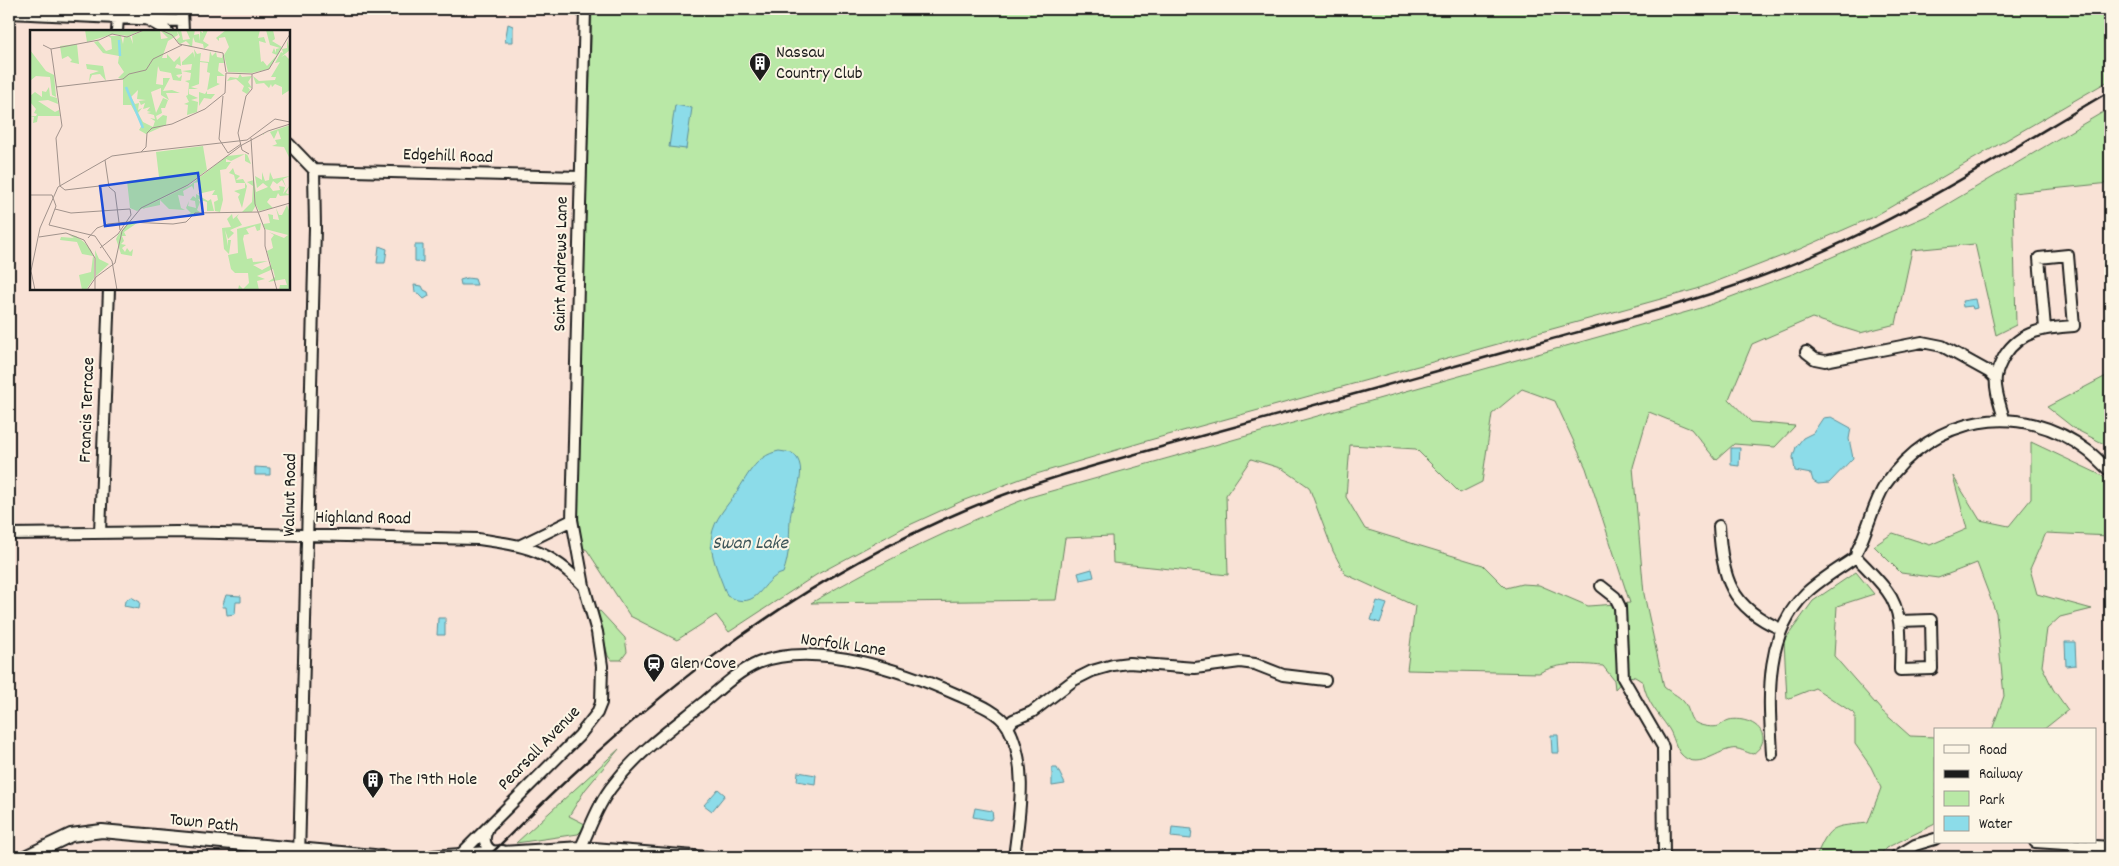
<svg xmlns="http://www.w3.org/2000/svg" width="2119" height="866" font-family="Dekko,sans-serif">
	<rect width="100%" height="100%" fill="#f9e2d6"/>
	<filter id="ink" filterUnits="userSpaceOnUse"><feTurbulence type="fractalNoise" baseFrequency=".02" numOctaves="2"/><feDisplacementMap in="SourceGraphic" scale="10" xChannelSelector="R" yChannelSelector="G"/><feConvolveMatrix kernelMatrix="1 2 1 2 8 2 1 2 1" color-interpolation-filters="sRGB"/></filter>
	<g filter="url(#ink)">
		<!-- green -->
		<path fill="#b9e8a6" stroke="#6a8261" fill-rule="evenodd" d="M592 9H2110V80L1875 216 1800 249 1697 289 1150 440 1023 478 962 501 903 528 816 575 729 632 716 615 677 640 630 616 587 550 581 547 577 496Z
			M2110 108V183L2013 193 2016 325 1996 335 1975 244 1912 250 1896 324 1860 333 1812 318 1752 344 1729 399 1751 422 1795 426 1775 447 1734 444 1716 460 1691 429 1649 412 1633 467 1644 594 1664 687C1672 694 1682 696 1687 707 1690 713 1689 719 1696 723 1701 726 1713 728 1719 726 1723 724 1725 721 1729 720 1741 717 1762 723 1763 738 1763 745 1758 750 1753 754 1746 753 1739 747 1731 749 1715 752 1696 771 1681 754 1675 747 1674 737 1669 729 1657 711 1648 705 1643 682L1635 677 1627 676 1615 689 1614 680 1603 666C1580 664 1560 662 1539 673L1407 670 1415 606 1345 574 1333 551 1309 487 1283 469 1251 459 1226 495 1228 575 1113 563 1112 536 1065 538 1056 600 811 603C882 561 954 527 1030 497L1701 308 1795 273 1929 215ZM1522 389 1555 401 1586 468 1630 603 1588 606 1539 585 1522 584 1506 588 1483 565 1365 529 1346 497 1350 445 1416 449 1460 493 1482 482 1492 414Z
			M2110 374V447L2075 429 2047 407Z
			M2031 442 2101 475 2110 484V536L2046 533 2030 569 2037 594 2092 609 2060 617 2047 629 2042 666 2053 689 2068 710 2043 730H1992L2004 696 1996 613 1977 563 1938 578 1901 573 1874 546 1893 533 1930 545 1967 529 1953 476 1980 520 2009 526 2031 499Z
			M1856 572 1874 594 1837 606 1834 656 1882 711 1910 736 1935 737V824L1886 848 1878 857H1816C1830 823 1833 827 1868 823L1881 788 1871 767 1855 744V714L1815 688 1787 699 1784 641 1813 601Z
			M600 611 625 638 627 652 621 660H611L608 656 597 612Z
			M619 749 585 790 569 816 587 825 578 834 516 843Z
			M578 854 615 857H532Z"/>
		<!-- water -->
		<path fill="#8cdce9" stroke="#5f8f97" d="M508 24 513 26V42H505Z
			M675 105 692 108 686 149 669 147Z
			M415 245H423V262L415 261Z
			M379 246 387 249 385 263H377Z
			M467 278 475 279 477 285H461L460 280Z
			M414 285 422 286 424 290 428 292 429 296 424 299 419 294 415 292Z
			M1975 299 1977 308 1973 309 1972 306 1963 307 1962 301Z
			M1831 417 1851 428 1849 439 1853 458 1829 483 1818 484 1813 481 1811 474 1795 471 1793 457 1796 447 1803 438 1813 433 1823 418Z
			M1731 448H1740L1739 466 1731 465Z
			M779 451 792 453C812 467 791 501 790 520 789 538 790 555 783 573 760 579 760 613 727 596 722 581 712 561 711 544 711 524 722 512 734 496 747 478 754 456 779 451Z
			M255 467 270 468V475H255Z
			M1092 569 1094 577 1080 580 1078 573Z
			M226 595 241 596V602H236L235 614 227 615 226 607H222Z
			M131 597 140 602 139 609 124 606 125 601Z
			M1377 601 1387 604 1380 623 1371 620Z
			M438 618H445V635H437Z
			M2065 642H2075L2076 665 2066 666Z
			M1551 735H1558L1559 753H1552Z
			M1052 768H1057L1065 784 1052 786Z
			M798 772 816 775 815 784 797 781Z
			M718 789 725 795 712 811 704 805Z
			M975 808 992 811 993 818 990 820 973 817Z
			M1172 827 1192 829 1191 839 1171 837Z"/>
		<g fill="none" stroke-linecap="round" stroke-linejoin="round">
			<!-- minor casing -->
			<g stroke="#1c1c1c" stroke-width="14">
				<path id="minor" d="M182 9 183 31
					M9 13 182 21
					M148 20 167 31
					M117 31 118 18
					M289 144 314 170 315 228 299 857
					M314 170 580 177
					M1806 352 1815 359 1825 361 1922 342 1942 346 1989 372 1995 378
					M2004 419C2001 407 1994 389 1996 377 1997 369 2001 362 2005 355 2021 330 2046 328 2074 326L2068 255 2039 258 2045 328
					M1719 526C1722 578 1731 608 1781 629
					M100 533 109 289
					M9 534 177 532 478 539C526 546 548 549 584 586
					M521 545 572 520
					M1856 557C1867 568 1878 579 1887 591 1904 613 1900 644 1900 670L1932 669 1931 620 1899 621
					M1601 586 1615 597 1620 607 1623 678 1663 747 1664 857
					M1008 727 1013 720 1032 712 1074 680 1092 671 1113 665 1129 663 1195 668 1240 662 1255 664 1283 675 1325 680
					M1772 754C1769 698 1763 636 1806 593 1821 579 1840 568 1856 557L1857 551C1868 530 1873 504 1885 485 1932 415 2021 399 2088 451 2096 457 2103 465 2110 471
					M488 828C483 837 483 847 494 852
					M2035 842 2110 847
					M581 847C591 826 599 802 614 784 638 752 672 728 703 703 720 689 737 672 758 663 815 640 904 671 958 695 974 702 999 711 1008 727 1029 766 1019 816 1014 857
					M502 852 581 847 707 857
					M458 857 579 736 597 713 601 703 602 666 597 632 584 586 572 520 585 9
					M1895 857 1915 845 1935 839"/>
			</g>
			<!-- major casing -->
			<g stroke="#1c1c1c" stroke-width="16">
				<path id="major" d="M25 857 71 835 102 831 385 857
					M433 857 502 852"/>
			</g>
			<!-- minor -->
			<use href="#minor" stroke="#fcf5e5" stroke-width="10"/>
			<!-- major -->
			<use href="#major" stroke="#fcf5e5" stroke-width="12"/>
			<!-- rail -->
			<path stroke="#1c1c1c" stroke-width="2.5" d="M488 857C630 713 777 589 965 510 1041 478 1122 458 1201 436 1316 405 1430 373 1545 341 1630 318 1716 296 1798 262 1907 217 2008 151 2110 91"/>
		</g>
	</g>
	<!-- icons -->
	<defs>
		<g id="building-pin" transform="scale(1.125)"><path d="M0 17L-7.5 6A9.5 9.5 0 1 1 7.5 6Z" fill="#1c1c1c" stroke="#fcf5e5"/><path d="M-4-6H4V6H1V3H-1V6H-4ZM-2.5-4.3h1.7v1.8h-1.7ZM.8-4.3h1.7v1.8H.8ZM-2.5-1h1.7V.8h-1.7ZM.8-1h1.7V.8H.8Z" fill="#fff"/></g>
		<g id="station-pin" transform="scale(1.125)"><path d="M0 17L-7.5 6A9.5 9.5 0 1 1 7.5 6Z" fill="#1c1c1c" stroke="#fcf5e5"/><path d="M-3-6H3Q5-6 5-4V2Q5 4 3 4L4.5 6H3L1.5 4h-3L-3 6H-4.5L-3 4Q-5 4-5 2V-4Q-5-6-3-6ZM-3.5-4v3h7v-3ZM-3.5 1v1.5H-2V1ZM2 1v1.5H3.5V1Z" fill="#fff"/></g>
	</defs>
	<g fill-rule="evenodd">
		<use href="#building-pin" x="760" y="63"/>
		<use href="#station-pin" x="654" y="664"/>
		<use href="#building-pin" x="373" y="780"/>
	</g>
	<g text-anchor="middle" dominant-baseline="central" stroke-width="4" stroke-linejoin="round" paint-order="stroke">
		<!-- poi labels -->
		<g font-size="18" fill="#1c1c1c" stroke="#fcf5e5" text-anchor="start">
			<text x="776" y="53">Nassau<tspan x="776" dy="21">Country Club</tspan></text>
			<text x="670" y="664">Glen Cove</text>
			<text x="389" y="780">The 19th Hole</text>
		</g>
		<!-- street labels -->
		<g font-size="18" fill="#1c1c1c" stroke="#fcf5e5">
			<text transform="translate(448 157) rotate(2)">Edgehill Road</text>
			<text transform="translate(562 264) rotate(-89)">Saint Andrews Lane</text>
			<text transform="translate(88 410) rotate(-88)">Francis Terrace</text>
			<text transform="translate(291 495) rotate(-89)">Walnut Road</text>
			<text transform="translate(363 519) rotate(1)">Highland Road</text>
			<text transform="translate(843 646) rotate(8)">Norfolk Lane</text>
			<text transform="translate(540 749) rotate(-46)">Pearsall Avenue</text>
			<text transform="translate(204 824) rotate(6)">Town Path</text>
		</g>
		<!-- water labels -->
		<g font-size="19" font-style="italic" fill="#3e565a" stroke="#fcf5e5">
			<text x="750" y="544">Swan Lake</text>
		</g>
	</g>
	<!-- overview -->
	<g transform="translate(30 30)">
		<rect width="260" height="260" fill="#f9e2d6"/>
		<path d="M55 0H113L98 6 83 4 57 12ZM114 0H130L131 9 138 8 131 1 151 0 153 10 160 9 156 0H165L164 5 169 4 170 11V1L173 3V0H178L173 11 179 15 174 19 173 14 165 12 163 7 162 17 154 15H160L156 11 150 14 146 10 150 7 147 1 148 5 138 11 132 28H137V24L144 32 150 26 151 36 147 34 145 38 151 39 152 44 146 45 149 48 152 45 151 51 143 50 141 43 130 41 128 36 126 54 133 55V48H140L133 61 142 60 150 63H136L139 70 131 65V58L121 62 126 83 133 68 138 70 135 78H131L132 83 126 86 127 90 133 85 137 86 136 95 116 104 109 100 112 95 101 75H93V49L88 48 94 42 88 33 89 26 73 23 64 12 68 11 76 21 82 19 81 8 78 6H91L93 14 94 7 100 6 103 14 102 6ZM108 60 107 69 116 70 109 71 111 75 115 73 113 79 120 77 117 81 121 82 117 83 124 85 125 89 120 88 125 91 123 97 113 92 108 83 112 78 108 80 109 73 105 74 101 67ZM196 0H230L228 8 234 7 236 13 229 11 231 32 233 31 237 36 247 25 242 23 244 18 246 23V19L250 18 240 15 236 0H243L245 9 242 11 252 17 239 39 222 43 198 42 194 25 199 17 195 7 189 8V11L186 8ZM257 10 260 20 251 27 255 25 260 30V60L252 65V57L245 54 242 57 241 54 239 58 234 53 226 54 223 46 229 51 245 50 246 47H241L250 32 245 33 251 22 253 23 252 19 257 18ZM47 14 49 34 40 32 42 30 38 26 32 29 30 16ZM164 19 167 24 171 23 170 31 179 32 180 21 182 26 186 22 187 27 192 28 193 24 194 33H189L188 41 195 46H187V53L190 54 177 60V64H185L181 69 174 68 169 76V62L175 64 177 61 180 43 177 42 178 33 170 32 169 54 161 57 168 59H159V64L168 68 161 70 168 72 167 82 157 85 158 75 154 74 159 72 156 66 158 65 159 53 155 51 160 50 161 43 152 41 161 40 162 34 152 35V32L163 22 165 28ZM0 20 16 41 24 45 26 67 22 65 20 47 6 46 0 51ZM56 34 73 36 76 51 70 44 62 45 59 52 60 44 69 41 57 39ZM210 44 212 47 222 46 218 52 222 58 218 57 220 60 217 64 212 61 214 56 206 49 197 51 200 47 208 48ZM19 57 20 66 27 68 28 74 18 70 8 71 25 82 29 80 30 86H8L7 92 3 93 4 87 0 86H6L7 84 4 83 6 79 0 72V66L5 62 12 67V61L16 62ZM260 95V129L254 117 242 116 247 114 245 110 251 109 248 100 244 109 240 102 231 105ZM173 116 177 140 155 157 107 181 100 178 97 151 129 147 126 122ZM215 124 201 131 196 129V132H201L196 139 190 140 193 170 190 182 185 181 184 172 188 170 187 165H182L185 160 168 164 171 159 169 152 164 153V160L162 156 153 161 154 166 148 165 151 178 155 180 139 179 130 170V175L111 179 160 155 197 126 216 124V125L217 124 221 134 215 131ZM203 138 205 144 210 146 206 150 213 149 217 156 212 178 208 167 210 164 204 161 215 158V153H206L204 145 199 143ZM240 142 243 149 260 146 253 149 256 157 252 150 247 154 243 151 240 157 243 161 250 160 249 156 255 157 253 164 260 155 256 163 260 165 250 166 248 163 246 168H240L237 172 243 178 229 181 226 175 222 182H212L222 172 223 156 217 152 224 150 226 162 238 157 233 153 227 158 225 146 232 150V142L235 151 239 150ZM166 164 178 171 181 169 184 181H177V172L168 169 170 172 167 180 170 182 161 186H155L161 183 156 178 159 171 158 176 166 178 165 171 160 170 163 166 166 168ZM257 175 260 183V260H249L250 255H257L255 249 238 252 245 247 243 239 227 246 235 249 227 251 229 260H208L209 255 213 259 219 253 218 243H205L201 239 198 225 208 223 207 199 231 193 230 200 227 201 225 196 216 199 219 204 214 205 213 209 217 229 222 228 223 232 238 231 223 235 232 240 241 235 237 221 243 218 241 209 244 205 239 202 254 208 258 205 235 199 233 194 240 193 238 184 243 185V180V189L249 190 246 178 249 185H252ZM202 184 203 189 209 184 207 187 212 195 200 200 204 203 198 209 195 200 198 216V210H201L199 224 194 219 192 198 201 197 197 189ZM103 187 99 192 107 193 94 202 96 206H92L94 211 91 214 96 215 92 218 95 222 97 218 100 222 103 219 102 226 91 224 86 209 88 205ZM39 205 46 206 54 212 61 220 64 228V248L56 260H52L49 245 61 242 63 226 52 224 47 212 30 210 31 207 44 208ZM65 220 69 229 79 234 66 246Z" fill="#b9e8a6" fill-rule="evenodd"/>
		<path fill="none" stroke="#8cdce9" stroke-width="2.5" d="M89 10 90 26M96 57 113 98"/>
		<path fill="none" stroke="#a1938c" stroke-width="1" d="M131 0 142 5 149 14 193 23 196 42M13 15 21 19 69 10 82 4 97 7 114 0M21 19 32 96 26 108 30 156 35 160 78 155M26 57 93 49 99 44 116 40 123 29 152 15M193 66 189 109 198 123 211 114M221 108 225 174 235 200V216L247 260M111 122 217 110 245 89 260 92M219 124 212 120 208 103 216 66 222 59V44M75 130 79 157 85 162 90 200M0 165H22M25 179 41 183 100 179 101 185 88 204 70 218M98 192 143 194 156 192 165 183 229 182 260 173M19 195 26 176 22 165M19 195 65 206 82 231 87 260M9 207 36 203 54 210 65 228V260M58 208 67 198 78 194 98 192M5 260 1 241 10 198 28 157 82 126 111 122 116 117 117 103 122 98 142 94 175 79 195 63 196 43 222 44 239 39 260 4M57 260 66 247 85 233 92 201 111 178 158 155 212 115 238 101 260 94"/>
		<path fill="#1d4ed8" fill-opacity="0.15" stroke="#1d4ed8" stroke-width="2.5" d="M168 143 173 184 75 196 70 156Z"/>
		<rect width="260" height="260" fill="none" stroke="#1c1c1c" stroke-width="2.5"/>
	</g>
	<!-- margin -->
	<rect width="2119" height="866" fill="none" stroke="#fcf5e5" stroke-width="30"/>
	<rect x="15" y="15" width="2089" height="836" fill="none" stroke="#1c1c1c" stroke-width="2" filter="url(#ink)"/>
	<!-- legend -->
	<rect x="1934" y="728" width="162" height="115" fill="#fcf5e5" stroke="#a29e95"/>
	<rect x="1944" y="745" width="25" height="8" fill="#fcf5e5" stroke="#a29e95"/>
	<text x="1979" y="754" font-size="15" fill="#1c1c1c">Road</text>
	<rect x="1944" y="770" width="25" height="8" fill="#1c1c1c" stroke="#a29e95"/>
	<text x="1979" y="778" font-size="15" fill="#1c1c1c">Railway</text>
	<rect x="1944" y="791" width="25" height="15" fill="#b9e8a6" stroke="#a29e95"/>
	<text x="1979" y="804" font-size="15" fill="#1c1c1c">Park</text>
	<rect x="1944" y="816" width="25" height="15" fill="#8cdce9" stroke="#a29e95"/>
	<text x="1979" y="828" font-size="15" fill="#1c1c1c">Water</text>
</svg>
